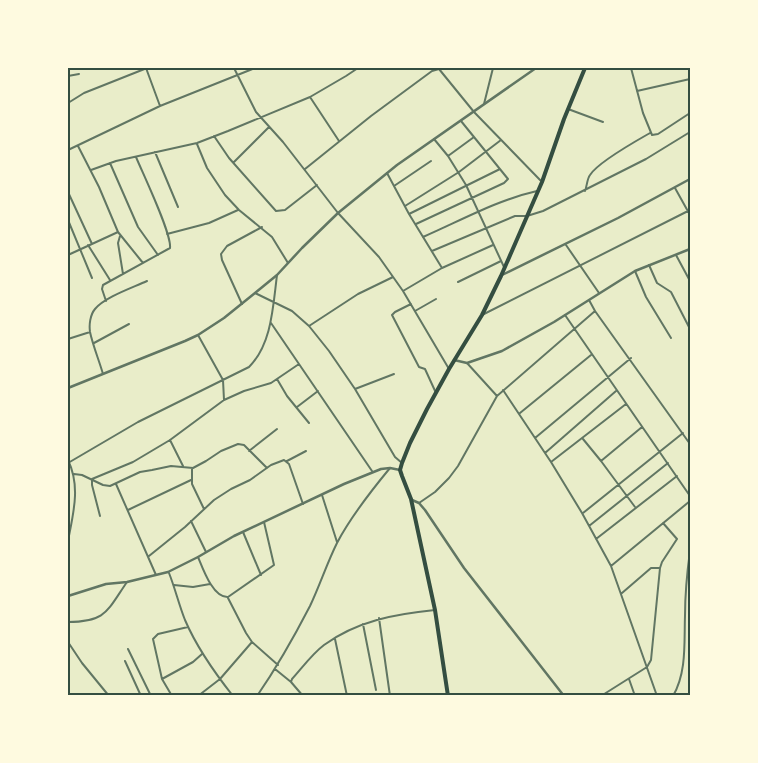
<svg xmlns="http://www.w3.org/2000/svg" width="758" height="763" font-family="'Archivo Narrow',sans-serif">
	<rect width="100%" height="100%" fill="#e9edc9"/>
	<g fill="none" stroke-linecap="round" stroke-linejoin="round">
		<!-- minor -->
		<path stroke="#617663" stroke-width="2" d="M146 68 160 106
			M234 68 256 112 283 142 338 213 379 257 403 291 449 369
			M631 68 643 113 652 135 658 134 690 113
			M68 76 79 74
			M637 91 690 79
			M310 97 339 141
			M68 103 84 93 147 68
			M484 104 493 68
			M568 109 603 122
			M214 136 229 158 276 211 285 210 317 185
			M434 139 448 156 466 185 504 267
			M197 144 207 168 225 195 239 210 272 237 288 263
			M78 146 99 187 118 232 143 263
			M68 150 160 106 255 68
			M155 152 178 207
			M448 156 474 137
			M234 162 269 127
			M110 163 138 227 158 255
			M305 169 371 116 432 71 439 69 474 112 542 182
			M91 170 116 161 197 143 228 131 310 97 346 76 358 68
			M387 173 409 214 442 268
			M394 186 431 161
			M675 188 690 215
			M585 191C587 186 587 179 590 175 598 162 636 141 650 133
			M68 192 92 244
			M405 206 459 172 501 140
			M409 214 500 169
			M68 220 92 278
			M416 224 504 183 508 179 461 121
			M167 234 209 223 238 210
			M120 236 118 243 123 274
			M423 237C460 221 497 200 537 191
			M88 245 110 280
			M566 245 599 293
			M432 251 515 216H527L543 211 646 159 690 132
			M68 255 118 232
			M676 255 690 281
			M649 265 657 283 671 292 690 329
			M635 271 646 297 671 338
			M458 282 501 261
			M403 291 442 268 493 245
			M255 293 292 311 309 326 329 351 355 389 395 457 402 463
			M106 301 102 289 103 285 170 248C172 234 143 174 136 157
			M242 304 222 260 221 254 227 246 262 227
			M411 304 395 312 392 315 419 367 425 369 436 393
			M415 311 436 299
			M595 311 690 444
			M484 314 690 210
			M565 315 690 496
			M271 323 372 471
			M309 326 358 294 393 277
			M198 335 223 380 224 400
			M68 339 90 332
			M94 343 129 324
			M467 363 497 396
			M103 374C99 360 93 346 90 332 89 325 90 315 95 309 105 297 132 288 147 281
			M277 379 287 396 309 423
			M355 389 394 374
			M503 390 551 462 582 513 611 566 657 696
			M297 407 318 391
			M520 413 591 355
			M535 438 631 358
			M583 439 601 461 642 427
			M170 440 183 466
			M249 451 277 429
			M545 453 616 391
			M68 460C81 487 73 514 68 541
			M287 461 306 451
			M601 461 635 507
			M551 462 626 404
			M68 463 138 422 249 367C272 344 273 306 277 275
			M192 469V484L204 509
			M74 474 82 475 103 485 110 486 140 472 152 470 171 466 193 468 206 461 221 451 238 444 244 445 267 468
			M116 484 156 575
			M322 495 337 542
			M419 503 435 492 449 478 458 466 497 396 595 311 589 300
			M128 510 191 480
			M583 513 683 433
			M100 516 92 485V479L133 462 170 440 224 400 244 391 271 383 299 364
			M191 521 206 552
			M589 526 668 463
			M243 532 261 575
			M596 539 677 476
			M149 556 185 527 214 500 231 489 250 480 271 465 284 460 289 464 303 504
			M198 557C203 569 213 598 228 597L274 565 264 522
			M611 566 690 501
			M169 573C175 588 179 605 185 620 197 648 214 672 233 696
			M174 585 193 587 210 584
			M622 593 651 568H660
			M228 598 246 633 252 642 278 665
			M379 618 390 696
			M68 622C106 622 107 611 127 582
			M363 624 376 690
			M335 639 347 696
			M68 642 82 663 109 696
			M128 649 151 696
			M125 661 141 696
			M275 669 291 682
			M162 679 193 662 202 654
			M629 679 635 696
			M172 696 162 679 153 639 158 634 188 627
			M198 696 220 679 252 642
			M257 696C277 667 294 637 310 606 320 585 327 563 337 543 351 516 371 491 390 468
			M303 696 291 682 292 679C302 668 312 654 324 645 357 621 395 614 435 610
			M601 696 647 667 651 660 660 568 662 562 677 539 663 523
			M673 696C687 672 684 642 685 616 685 595 687 573 690 551
			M690 696V694"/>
		<!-- tertiary -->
		<path stroke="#617663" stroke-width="2.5" d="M502 275 618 218 690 179
			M454 360 467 363 502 351 554 322 635 271 690 249
			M68 388 185 341 198 335 224 318 255 293 277 275 302 248 338 213 397 165 536 68
			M412 500 419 503 425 510 464 568 564 696
			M68 596 106 584 127 582 168 572 198 557 234 536 344 484 381 469 390 468 400 470"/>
		<!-- trunk -->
		<path stroke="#344e41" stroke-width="4" d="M448 696 435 610 411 499 402 476 400 470 402 463 410 443 427 409 449 369 482 315 501 276 542 182 564 119 585 68"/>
	</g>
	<!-- border -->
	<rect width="758" height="763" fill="none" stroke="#fefae0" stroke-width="138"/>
	<rect x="69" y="69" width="620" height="625" fill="none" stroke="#344e41" stroke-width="2"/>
</svg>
